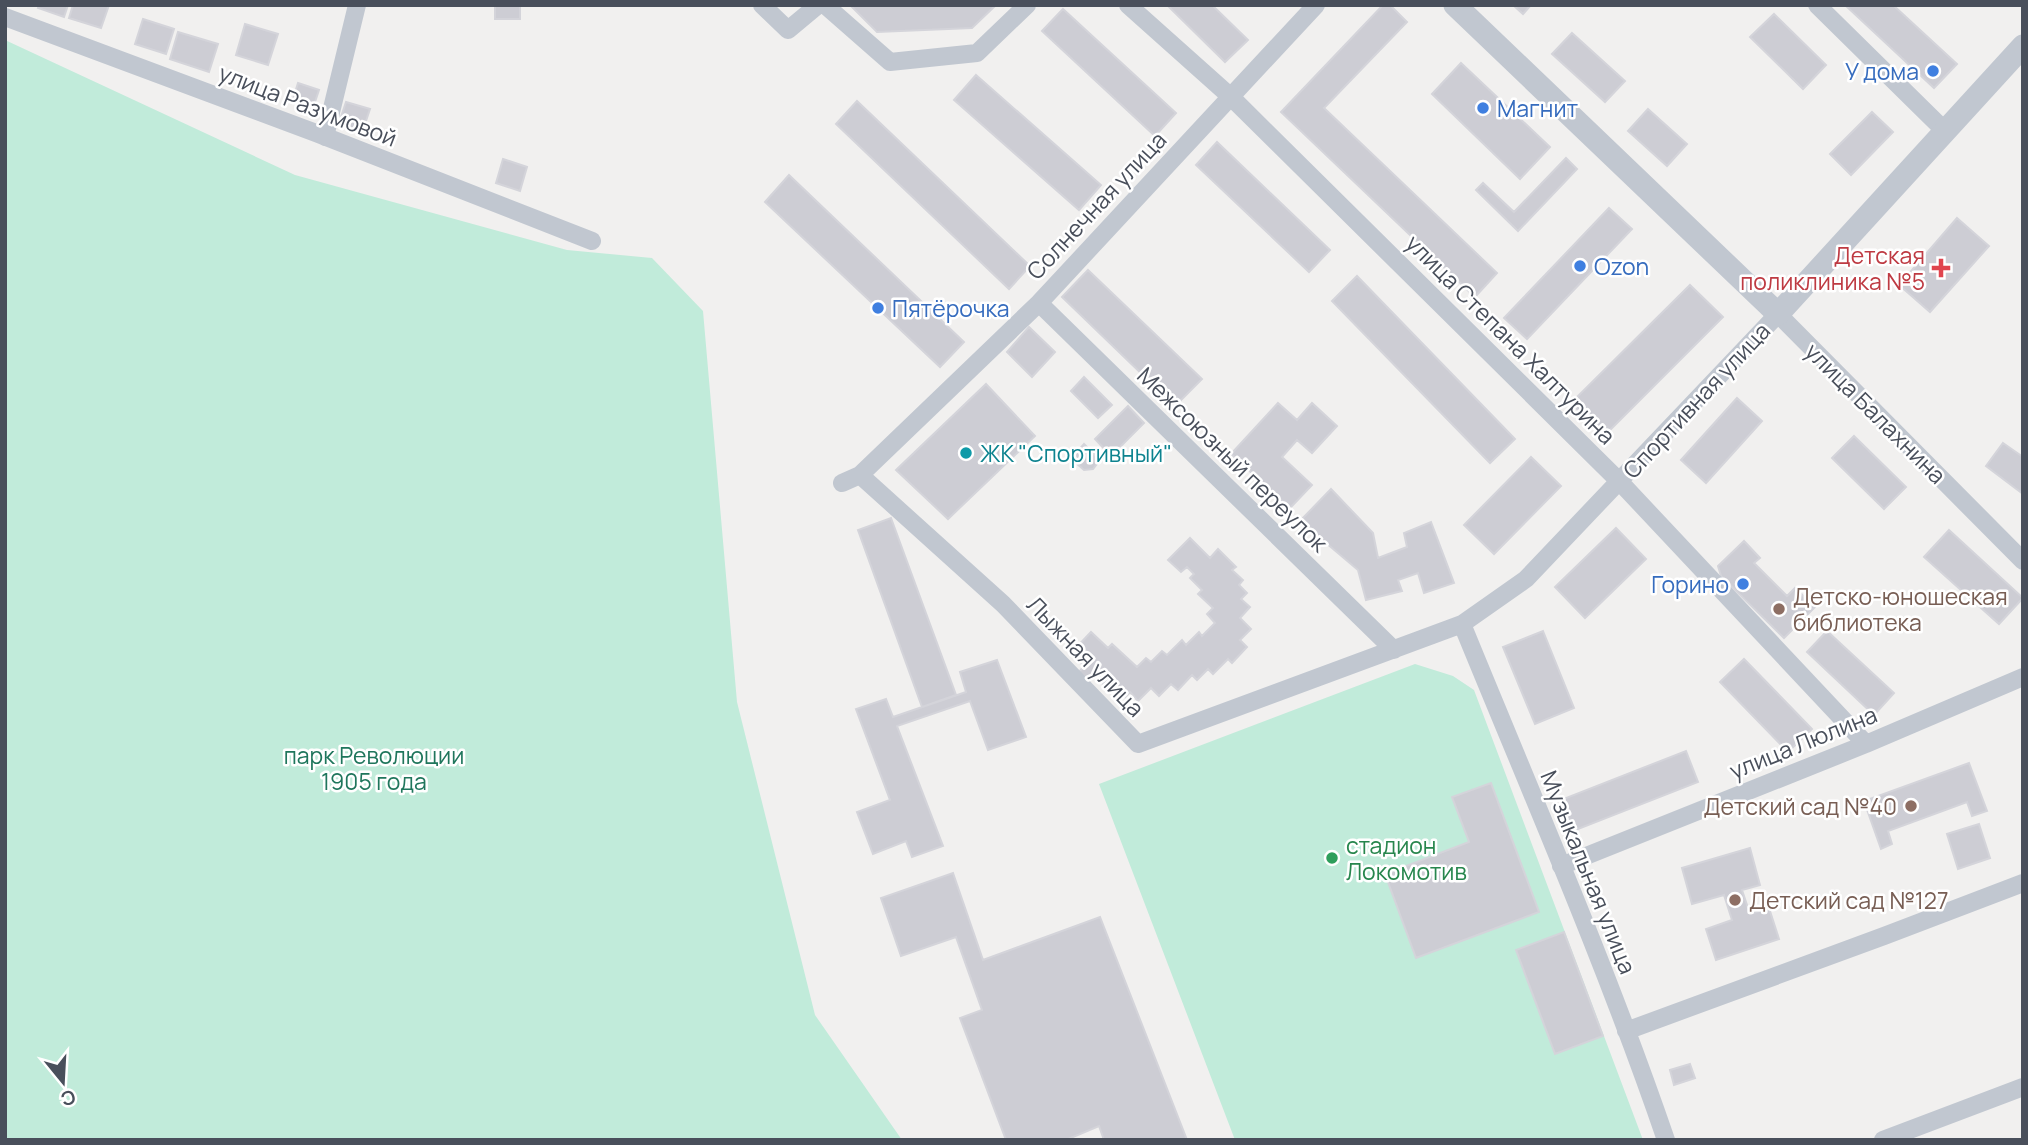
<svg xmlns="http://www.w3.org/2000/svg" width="2028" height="1145" font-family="Manrope,sans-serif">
	<rect width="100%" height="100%" fill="#f1f0ef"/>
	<!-- green -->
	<path fill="#c1ebda" d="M5 40 295 175 567 250 652 258 703 311 737 702 815 1015 902 1140H5Z
		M1415 664 1453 676 1474 690 1643 1140H1235L1099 784Z"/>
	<!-- building -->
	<path fill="#cdcdd4" stroke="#d4d4da" stroke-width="2" d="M39 5H68L64 17 38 8Z
		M73 5H109L101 28 69 18Z
		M495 5H520V19H495Z
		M850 5H996L972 28 877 32Z
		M1167 5H1212L1248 40 1225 62Z
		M1383 5H1390L1407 22 1324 108 1497 273 1475 297 1281 112Z
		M1513 5H1531L1523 14Z
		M1845 5H1893L1957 64 1934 88Z
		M1063 9 1176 113 1155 136 1042 31Z
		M1774 14 1826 65 1803 89 1750 37Z
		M143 19 174 29 166 54 135 44Z
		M245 24 278 34 268 65 236 55Z
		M178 32 218 44 209 72 170 59Z
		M1572 33 1625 81 1605 102 1552 54Z
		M1461 63 1550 147 1520 179 1432 94Z
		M976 75 1101 185 1079 210 954 100Z
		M298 83 319 90 313 108 292 102Z
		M857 101 1030 266 1009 289 836 124Z
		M346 102 370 109 362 133 338 126Z
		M1648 109 1687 144 1667 166 1628 131Z
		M1872 112 1893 132 1851 175 1830 154Z
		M1217 142 1330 250 1309 272 1196 165Z
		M1566 158 1577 169 1518 231 1476 190 1483 183 1514 212Z
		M503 159 527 167 520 191 496 183Z
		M789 175 964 342 940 367 765 202Z
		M1609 208 1632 229 1527 339 1504 318Z
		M1957 218 1989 246 1930 312 1899 285Z
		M1088 270 1202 379 1175 406 1062 297Z
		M1357 276 1515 439 1490 463 1332 301Z
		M1690 285 1723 317 1604 436 1571 403Z
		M1029 327 1055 352 1032 377 1007 352Z
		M1084 377 1112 405 1098 418 1071 391Z
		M986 384 1035 436 948 519 896 470Z
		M1737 398 1762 421 1706 483 1681 460Z
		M1278 403 1297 420 1312 403 1337 426 1312 453 1297 440 1282 457 1312 485 1290 508 1231 454Z
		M1128 406 1144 423 1111 456 1095 439Z
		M1854 436 1906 487 1884 509 1832 458Z
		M2003 443 2023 457V494L1986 466Z
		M1084 444 1100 460 1093 469 1084 470 1076 463 1075 454Z
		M1531 457 1561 486 1494 554 1464 525Z
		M1331 489 1373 533 1378 558 1407 547 1404 533 1431 522 1454 583 1424 593 1418 573 1398 580 1402 591 1366 600 1358 570 1300 521Z
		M891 518 956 695 922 707 858 530Z
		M1616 528 1646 559 1585 618 1555 587Z
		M1949 530 2023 598 1999 624 1924 557Z
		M1190 538 1210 558 1218 549 1236 567 1232 570 1243 580 1239 585 1247 593 1241 599 1250 607 1240 618 1251 629 1240 640 1247 647 1232 663 1228 659 1213 674 1208 669 1197 680 1192 675 1178 690 1171 684 1159 696 1151 688 1138 701 1130 692 1125 697 1112 685 1108 689 1093 674 1088 680 1079 672 1084 666 1071 653 1091 632 1108 648 1112 644 1137 667 1146 658 1151 662 1162 651 1167 655 1182 640 1186 645 1199 632 1202 636 1215 623 1207 614 1213 608 1198 594 1202 590 1190 578 1194 574 1187 567 1181 572 1168 560Z
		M1744 541 1760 558 1754 563 1787 596 1795 588 1815 607 1784 638 1721 576 1718 566Z
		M1543 631 1574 708 1535 724 1503 647Z
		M1827 631 1894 693 1874 715 1807 652Z
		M1744 659 1812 729 1788 752 1720 682Z
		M997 660 1026 737 988 750 970 701 897 726 943 846 912 857 906 841 873 854 857 812 890 800 856 709 886 699 893 717 966 692 960 672Z
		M1686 751 1698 782 1573 831 1561 800Z
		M1969 763 1987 811 1972 816 1967 802 1888 831 1892 844 1881 849 1864 801Z
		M1491 783 1539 912 1416 958 1385 874 1469 842 1452 797Z
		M1979 824 1990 858 1958 869 1947 834Z
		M1750 848 1760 885 1742 890 1750 914 1769 908 1779 939 1716 960 1706 929 1732 920 1724 895 1692 904 1682 868Z
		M953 873 983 960 1100 917 1187 1140H1104L1099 1126 1066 1140H1006L960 1018 982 1010 956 937 901 956 881 898Z
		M1564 932 1603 1036 1555 1054 1516 950Z
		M1690 1064 1695 1078 1674 1085 1670 1070Z"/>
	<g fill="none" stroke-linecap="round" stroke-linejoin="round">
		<!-- minor -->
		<path stroke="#c1c7d0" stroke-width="18" d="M762 5 788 30 818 5
			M825 5 890 62 977 53 1027 5
			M1128 5 1231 97 1619 481 1866 744
			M1817 5 1945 131
			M5 17 316 133 592 241
			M325 137 357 5
			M1039 303 1394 650
			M860 475 1003 604 1138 744 1462 624 1526 579 1778 314 2023 561
			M842 483 860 475 1039 303 1316 5
			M1462 624C1532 795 1606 965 1666 1140
			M1561 866 1866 744 2023 677
			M1626 1031 1884 936 2023 883
			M1883 1140 2023 1087"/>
		<!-- tertiary -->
		<path stroke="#c1c7d0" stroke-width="23" d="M1455 5 1778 314 2023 46"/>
	</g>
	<!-- markers -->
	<g fill="#3f7fe0" stroke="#fff" stroke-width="2.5">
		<circle cx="1933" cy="71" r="7"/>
		<circle cx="1483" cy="108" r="7"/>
		<circle cx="1580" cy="266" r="7"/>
		<circle cx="878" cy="308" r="7"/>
		<circle cx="1743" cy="584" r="7"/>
	</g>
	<path fill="#e0444e" stroke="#fff" stroke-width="2.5" d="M1937.5 257.5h7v7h7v7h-7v7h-7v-7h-7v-7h7z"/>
	<circle fill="#0f9aa8" stroke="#fff" stroke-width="2.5" cx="966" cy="453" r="7"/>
	<g fill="#8d6e63" stroke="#fff" stroke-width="2.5">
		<circle cx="1779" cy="609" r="7"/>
		<circle cx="1911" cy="806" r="7"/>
		<circle cx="1735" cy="900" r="7"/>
	</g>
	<circle fill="#2e9e5b" stroke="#fff" stroke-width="2.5" cx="1332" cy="858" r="7"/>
	<g text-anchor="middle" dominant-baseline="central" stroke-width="5" stroke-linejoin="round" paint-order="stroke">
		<!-- shop labels -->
		<g font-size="23" fill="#366cbe" stroke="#fff" text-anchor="start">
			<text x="1919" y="71" text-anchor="end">У дома</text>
			<text x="1497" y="108">Магнит</text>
			<text x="1594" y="266">Ozon</text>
			<text x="892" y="308">Пятёрочка</text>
			<text x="1729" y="584" text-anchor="end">Горино</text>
		</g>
		<!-- street labels -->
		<g font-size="23" fill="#494f5b" stroke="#fff">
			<text transform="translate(308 105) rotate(21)">улица Разумовой</text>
			<text transform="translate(1096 205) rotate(-47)">Солнечная улица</text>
			<text transform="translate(1511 339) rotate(45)">улица Степана Халтурина</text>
			<text transform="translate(1696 400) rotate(-47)">Спортивная улица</text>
			<text transform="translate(1876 413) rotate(45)">улица Балахнина</text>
			<text transform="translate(1233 459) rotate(44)">Межсоюзный переулок</text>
			<text transform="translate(1086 656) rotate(46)">Лыжная улица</text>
			<text transform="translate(1803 742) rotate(-22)">улица Люлина</text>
			<text transform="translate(1589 872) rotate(68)">Музыкальная улица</text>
		</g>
		<!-- health labels -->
		<g font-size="23" fill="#be3a42" stroke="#fff" text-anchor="end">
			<text x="1925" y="255">Детская<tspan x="1925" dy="26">поликлиника №5</tspan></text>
		</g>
		<!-- culture labels -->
		<g font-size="23" fill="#0d838f" stroke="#fff" text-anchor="start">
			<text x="980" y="453">ЖК "Спортивный"</text>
		</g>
		<!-- education labels -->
		<g font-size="23" fill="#785e54" stroke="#fff" text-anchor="start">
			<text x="1793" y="596">Детско-юношеская<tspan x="1793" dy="26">библиотека</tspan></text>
			<text x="1897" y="806" text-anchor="end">Детский сад №40</text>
			<text x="1749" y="900">Детский сад №127</text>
		</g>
		<!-- park labels -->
		<g font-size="23" fill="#1f765c" stroke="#fff">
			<text x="374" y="755">парк Революции<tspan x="374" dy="26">1905 года</tspan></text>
		</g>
		<!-- leisure labels -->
		<g font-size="23" fill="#27864d" stroke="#fff" text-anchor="start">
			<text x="1346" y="845">стадион<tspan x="1346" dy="26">Локомотив</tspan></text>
		</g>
	</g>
	<!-- border -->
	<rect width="2028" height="1145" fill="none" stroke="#494f5b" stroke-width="14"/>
	<!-- north arrow -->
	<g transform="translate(63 1082) rotate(162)" stroke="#ffffff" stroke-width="5" paint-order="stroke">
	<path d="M0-5L12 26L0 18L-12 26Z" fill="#494f5b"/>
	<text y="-10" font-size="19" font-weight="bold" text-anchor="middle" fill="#494f5b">С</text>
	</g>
</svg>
